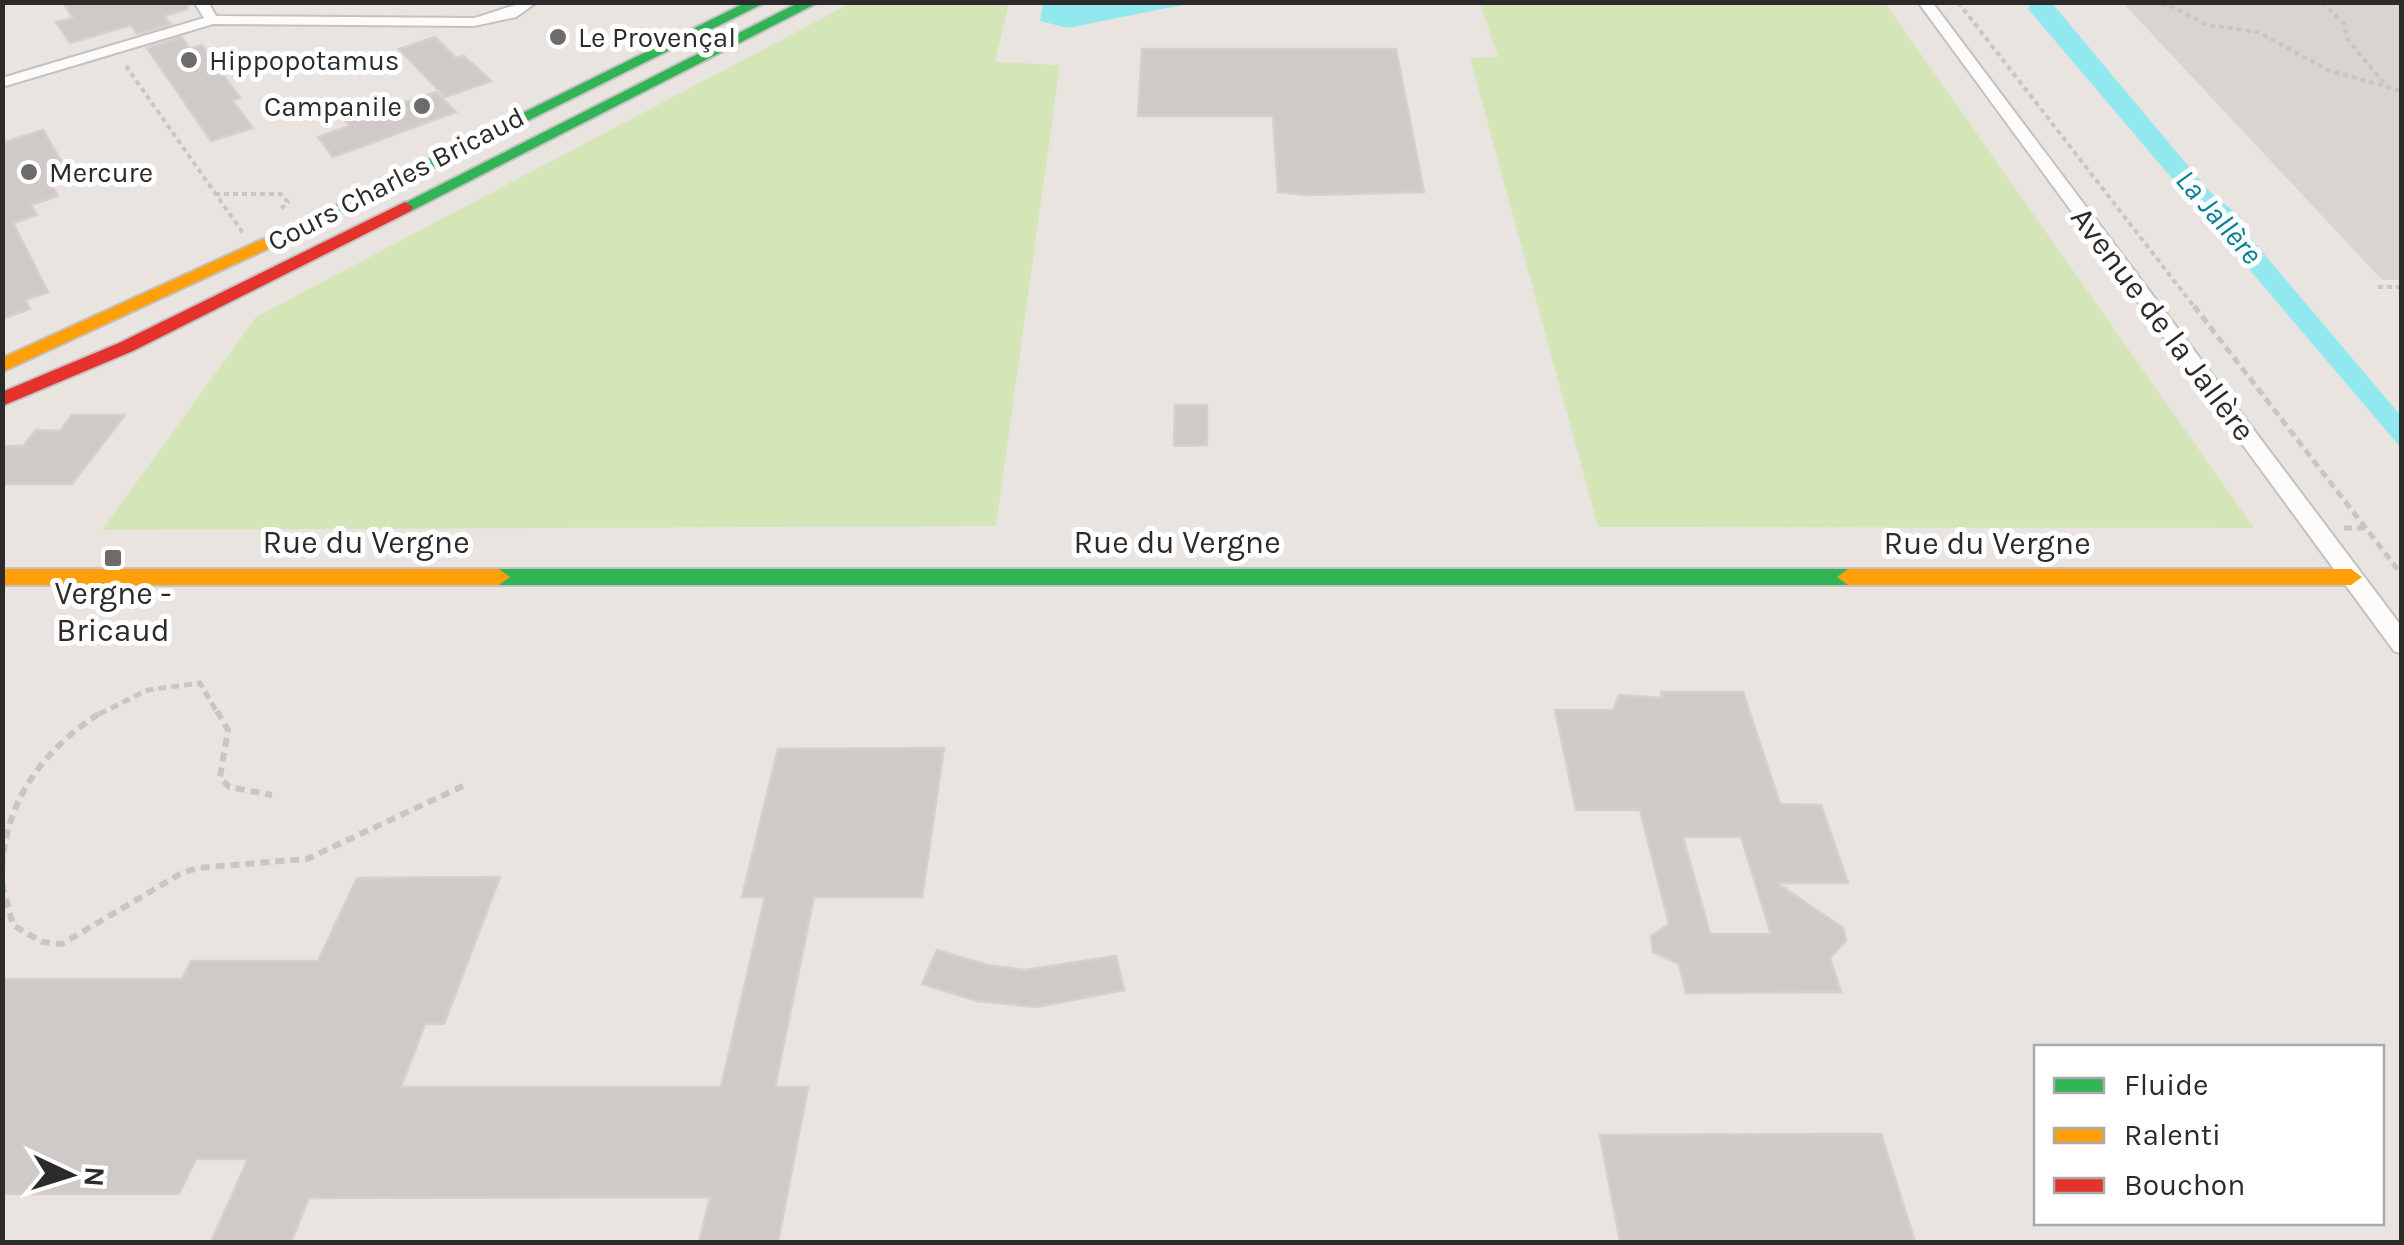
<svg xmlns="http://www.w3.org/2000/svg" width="2404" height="1245" font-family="Karla,sans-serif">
	<rect width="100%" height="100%" fill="#eae4e1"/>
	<!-- green -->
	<path fill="#d4e6b8" d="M851 3H1009L995 62 1060 65 996 526 102 530 256 317Z
		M1480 3H1885L2254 528 1598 527 1470 58 1498 57Z"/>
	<!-- plaza -->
	<path fill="#dad4d1" d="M2123 3H2401V280H2382Z"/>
	<!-- water -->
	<path fill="#91e9ef" d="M2031 2 2052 3 2209 191 2242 218 2237 222 2401 416V448L2028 9Z
		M1043 3V2L1192 3 1068 28 1040 21Z"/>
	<!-- building -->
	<path fill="#cfcac8" stroke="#d5d0cd" stroke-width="2.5" fill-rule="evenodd" d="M63 2 187 3 188 9 164 16 171 24 137 34 131 25 70 43 56 22 73 18Z
		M181 37 190 49 202 45 240 98 232 100 253 128 211 141 147 48Z
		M435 37 456 58 464 56 491 81 445 97 399 49Z
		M1142 49H1396L1424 192 1307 195 1278 192 1273 116H1138Z
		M436 92 456 112 333 157 318 137 349 126 346 122Z
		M43 130 66 169 46 175 58 196 31 205 37 215 13 223 48 292 25 300 30 309 2 319V143Z
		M1175 405H1207V445L1174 446Z
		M72 415H125L72 484H2V446H23L36 430 60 431Z
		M1661 692H1743L1780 804 1821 805 1848 883H1777L1843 928 1846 941 1830 958 1841 992 1686 993 1679 964 1653 952 1651 936 1669 924 1640 810H1576L1555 710H1613L1619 695 1662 698ZM1683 837H1741L1771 934H1710Z
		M944 748 922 897H814L775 1087H808L778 1242H699L710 1197 309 1198 291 1242H211L248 1159H196L179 1194H2V979H182L191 961H318L357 878 500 877 444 1024H425L401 1087H721L765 897H742L778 749Z
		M937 950 987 965 1025 970 1116 956 1124 990 1037 1007 977 1001 922 984Z
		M1881 1134 1915 1242H1620L1600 1135Z"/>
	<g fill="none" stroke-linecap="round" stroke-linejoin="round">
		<!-- street casing -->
		<g stroke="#c3c2c3" stroke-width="4">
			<path id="street" d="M194 2H208L216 16 474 18C495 13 515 2 537 2L516 17 474 26 213 24 2 87V78L204 18Z
				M1918 2H1932L2402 627V654L2394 651Z"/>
		</g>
		<!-- fast casing -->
		<g stroke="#c3c2c3" stroke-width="4">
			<path id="fast" d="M747 2H766L302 233 296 234 288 229Z
				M800 2H819L411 211 405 212 397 207Z
				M499 569H1848L1859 577 1848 585H499L488 577Z"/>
		</g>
		<!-- slow casing -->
		<g stroke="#c3c2c3" stroke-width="4">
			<path id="slow" d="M296 224 302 225V233L2 372V358Z
				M2 569H499L510 577 499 585H2Z
				M1848 569H2351L2362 577 2351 585H1848L1837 577Z"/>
		</g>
		<!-- jam casing -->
		<g stroke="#c3c2c3" stroke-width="4">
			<path id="jam" d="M405 202 413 207 411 211 133 351 2 406V392L119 343Z"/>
		</g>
		<!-- path-far2 -->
		<path stroke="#c6c6c6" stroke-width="4" stroke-dasharray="5 4" stroke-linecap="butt" d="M1958 2 2196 309
			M2143 2 2169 5 2207 25 2258 32 2330 71 2402 91
			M2322 2 2344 24 2348 40 2386 86
			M126 66 243 233
			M215 194H281L288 202 281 209
			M2378 287H2402"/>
		<!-- path-far1 -->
		<path stroke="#c6c6c6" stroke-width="5" stroke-dasharray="8 5" stroke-linecap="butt" d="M2194 306 2402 575
			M2344 528H2366
			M99 714 148 690 200 683 218 714"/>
		<!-- path -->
		<path stroke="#c6c6c6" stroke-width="6" stroke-dasharray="9 6" stroke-linecap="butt" d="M217 711 228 730 220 777 229 787 272 795
			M2 868C6 798 45 748 103 711
			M2 884 13 925 42 942 62 944 180 874 197 868 307 859 463 786"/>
		<!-- street -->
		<use href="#street" fill="#fcfbfa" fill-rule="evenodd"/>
		<!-- fast -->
		<use href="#fast" fill="#30b455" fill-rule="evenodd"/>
		<!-- slow -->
		<use href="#slow" fill="#ff9f0a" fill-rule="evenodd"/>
		<!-- jam -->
		<use href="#jam" fill="#e5322d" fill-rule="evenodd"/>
	</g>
	<!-- markers -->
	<g fill="#6e6c6b" stroke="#fff" stroke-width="4">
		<circle cx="558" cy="37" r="10"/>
		<circle cx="189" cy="60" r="10"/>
		<circle cx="422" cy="106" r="10"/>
		<circle cx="29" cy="172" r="10"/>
		<rect x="103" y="548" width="20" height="20" rx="5"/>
	</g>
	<g text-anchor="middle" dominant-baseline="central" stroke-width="10" stroke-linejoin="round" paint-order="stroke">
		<!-- far-poi labels -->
		<g font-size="28" fill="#2b2b2b" stroke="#fff" text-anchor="start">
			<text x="578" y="37">Le Provençal</text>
			<text x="209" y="60">Hippopotamus</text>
			<text x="402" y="106" text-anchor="end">Campanile</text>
			<text x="49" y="172">Mercure</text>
		</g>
		<!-- far-street labels -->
		<g font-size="28" fill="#2b2b2b" stroke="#fff">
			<text transform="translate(396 179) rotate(-27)">Cours Charles Bricaud</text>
		</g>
		<!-- far-water labels -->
		<g font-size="30" font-style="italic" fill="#088195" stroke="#fff">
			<text transform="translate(2219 217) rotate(49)">La Jallère</text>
		</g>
		<!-- street labels -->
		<g font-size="32" fill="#2b2b2b" stroke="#fff">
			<text transform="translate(2163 324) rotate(53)">Avenue de la Jallère</text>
			<text x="366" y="542">Rue du Vergne</text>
			<text x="1177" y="542">Rue du Vergne</text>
			<text x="1987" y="543">Rue du Vergne</text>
		</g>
		<!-- poi labels -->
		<g font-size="32" fill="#2b2b2b" stroke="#fff">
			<text x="113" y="593">Vergne -<tspan x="113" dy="37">Bricaud</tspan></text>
		</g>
	</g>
	<!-- border -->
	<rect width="2404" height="1245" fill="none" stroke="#2b2b2b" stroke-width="10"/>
	<!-- legend -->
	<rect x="2034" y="1045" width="350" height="180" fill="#ffffff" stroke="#aaaaaa" stroke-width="2.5"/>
	<rect x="2054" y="1078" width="50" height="15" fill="#30b455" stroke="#aaaaaa" stroke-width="2.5"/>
	<text x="2124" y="1095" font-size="30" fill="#2b2b2b">Fluide</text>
	<rect x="2054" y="1128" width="50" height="15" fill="#ff9f0a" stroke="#aaaaaa" stroke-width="2.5"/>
	<text x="2124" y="1145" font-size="30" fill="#2b2b2b">Ralenti</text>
	<rect x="2054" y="1178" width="50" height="15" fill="#e5322d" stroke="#aaaaaa" stroke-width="2.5"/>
	<text x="2124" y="1195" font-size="30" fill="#2b2b2b">Bouchon</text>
	<!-- north arrow -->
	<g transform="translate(70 1175) rotate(94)" stroke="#ffffff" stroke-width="8" paint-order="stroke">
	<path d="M0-8L18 38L0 25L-18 38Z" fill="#2b2b2b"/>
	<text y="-15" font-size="28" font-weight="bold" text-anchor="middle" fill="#2b2b2b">N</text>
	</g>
</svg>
